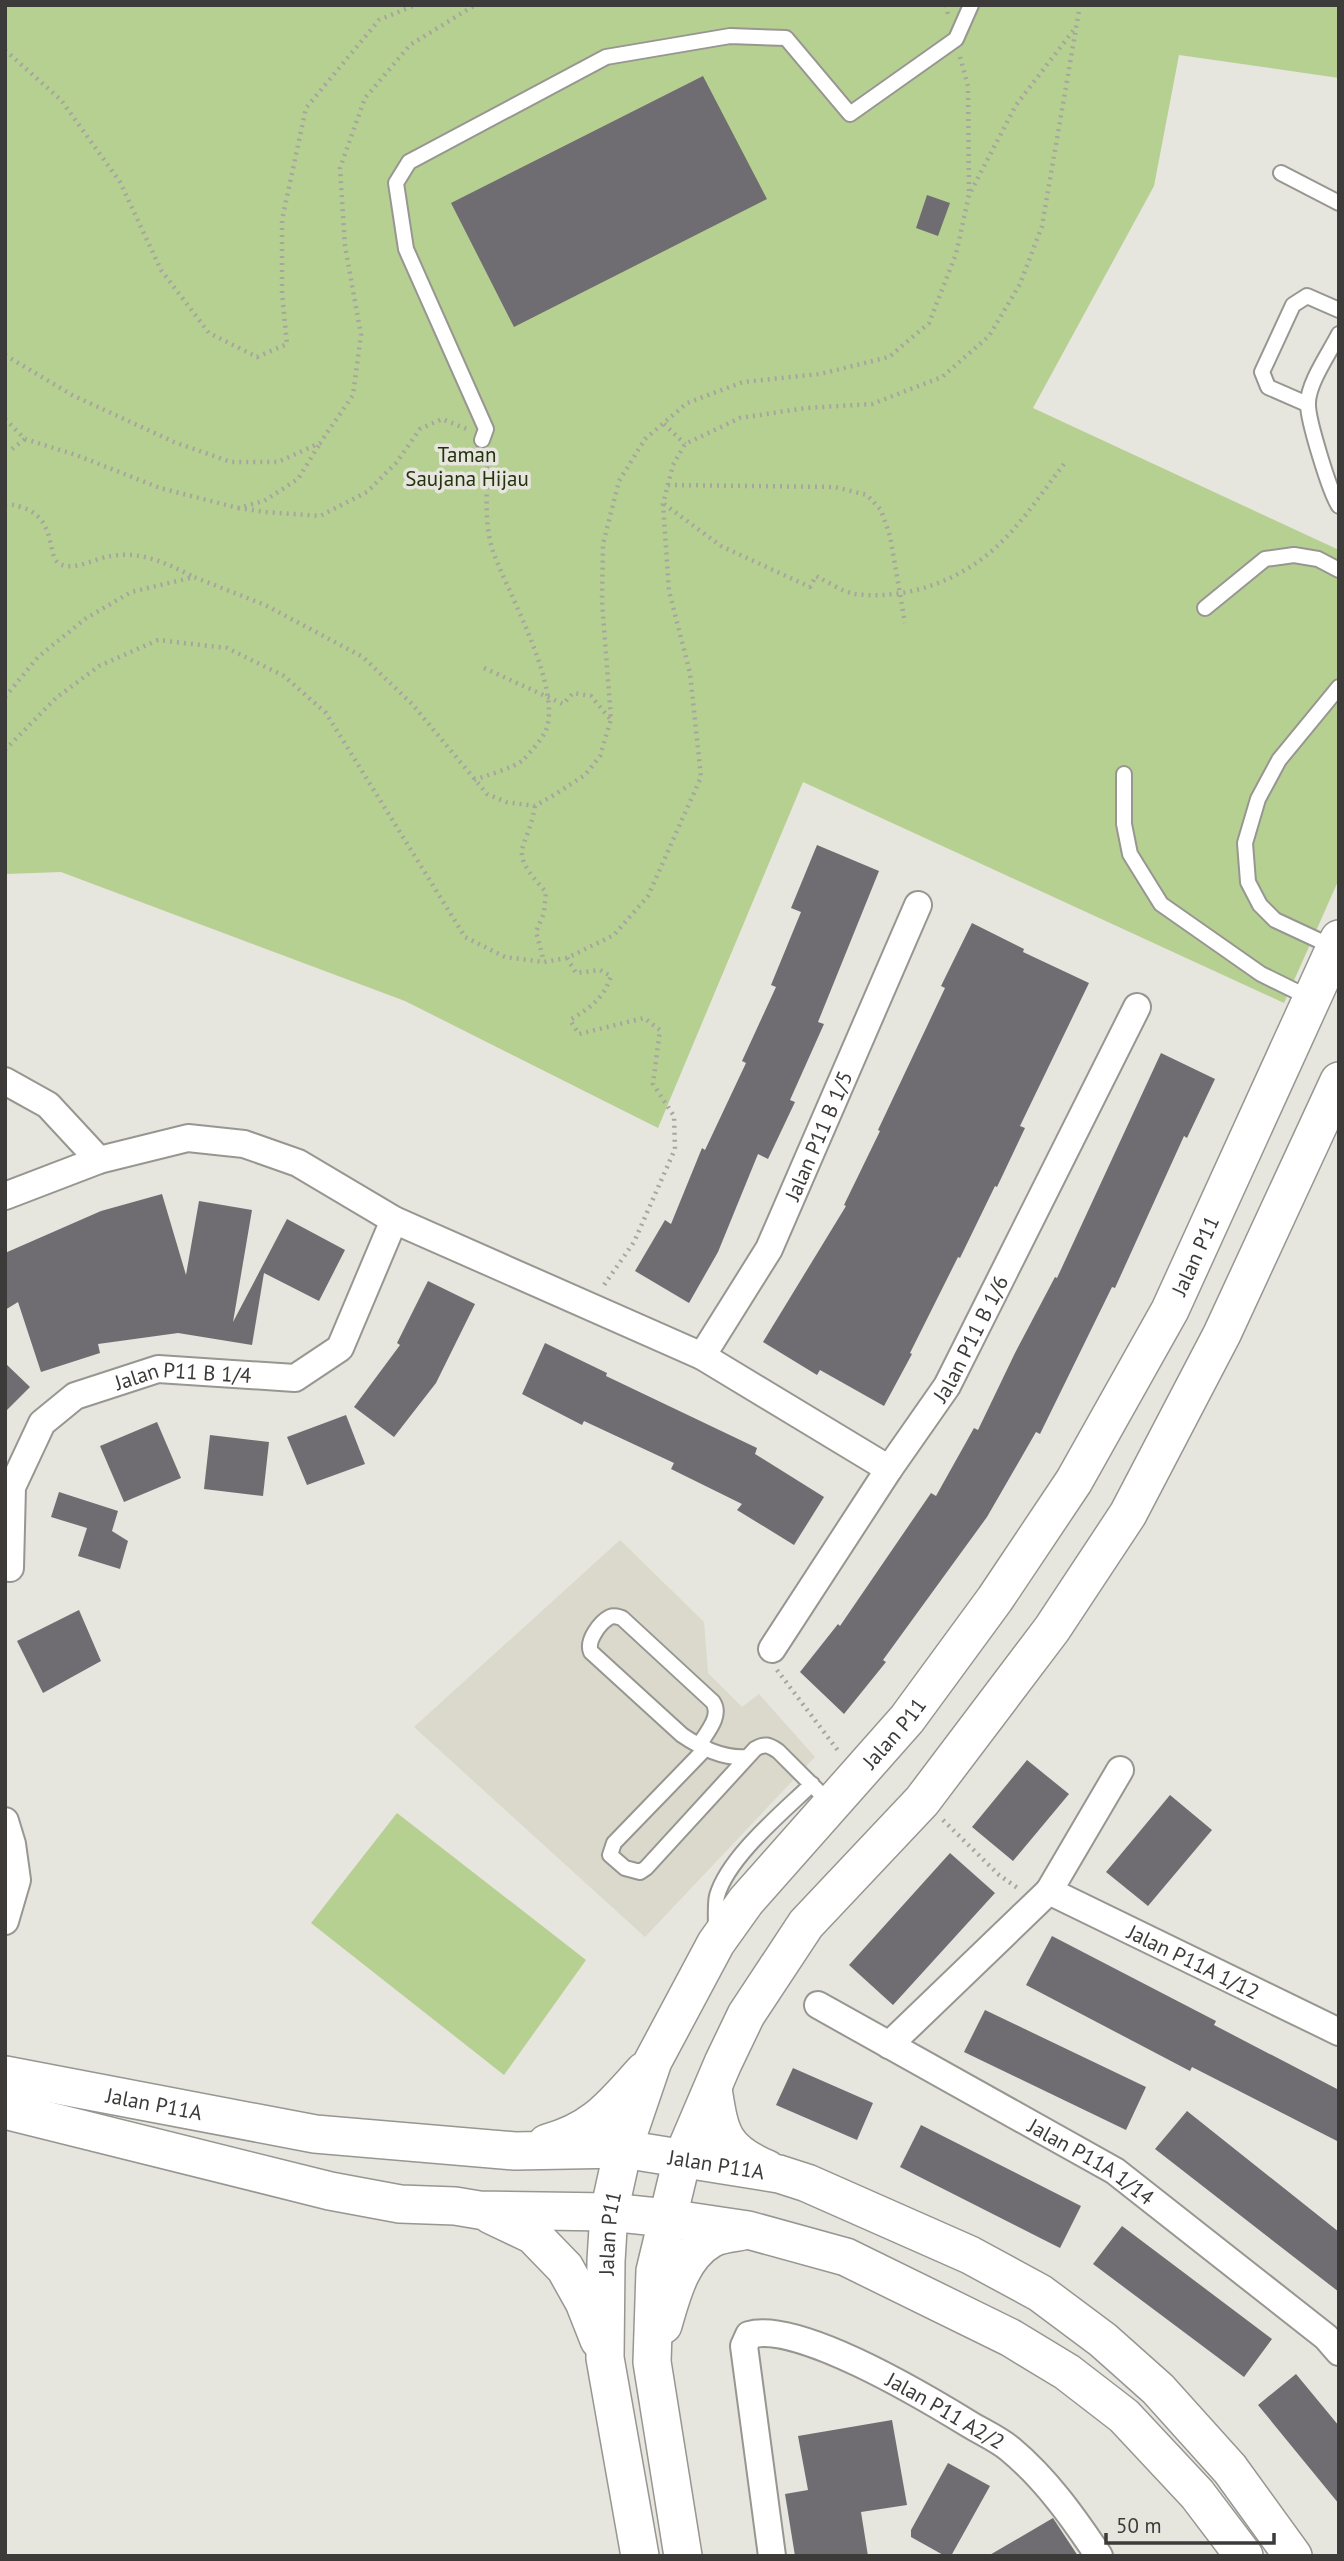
<svg xmlns="http://www.w3.org/2000/svg" width="1344" height="2561" font-family="'PT Sans',sans-serif">
	<rect width="100%" height="100%" fill="#e6e5de"/>
	<!-- built -->
	<path fill="#dbd9cb" d="M620 1540 704 1622 708 1673 742 1707 759 1694 815 1757 645 1937 414 1727Z"/>
	<!-- green -->
	<path fill="#b6d091" d="M5 5H1339V78L1179 55 1154 186 1033 408 1339 550V879L1284 1003 803 782 658 1128 405 1001 61 872 5 874Z
		M397 1813 586 1960 504 2075 311 1923Z"/>
	<!-- building -->
	<path fill="#706d72" d="M703 76 767 199 514 327 451 203Z
		M927 195 950 203 938 236 916 228Z
		M817 845 879 871 818 1022 824 1024 790 1100 795 1102 768 1159 758 1154 718 1252 689 1303 635 1271 665 1220 671 1224 702 1148 705 1150 746 1063 742 1061 776 987 771 985 801 912 791 908Z
		M972 923 1024 949 1023 952 1089 983 1020 1126 1025 1128 997 1187 995 1186 960 1258 958 1257 910 1353 912 1354 884 1406 820 1370 817 1375 763 1342 846 1206 844 1205 880 1131 878 1130 945 988 941 986Z
		M1161 1053 1215 1079 1187 1138 1184 1136 1115 1288 1112 1287 1040 1434 1036 1432 987 1517 883 1660 886 1662 844 1714 800 1672 838 1624 840 1626 931 1493 936 1496 974 1428 978 1430 1015 1353 1055 1277 1057 1278Z
		M162 1194 186 1275 199 1201 252 1210 233 1322 287 1219 345 1250 319 1301 264 1273 252 1345 178 1333 98 1344 100 1353 41 1372 18 1302 5 1310V1253L101 1211Z
		M428 1281 475 1304 436 1383 394 1437 354 1407 400 1345 397 1343Z
		M545 1343 607 1373 606 1376 757 1448 755 1454 824 1497 794 1545 737 1510 742 1504 671 1469 674 1463 584 1421 582 1425 522 1394Z
		M5 1363 30 1387 5 1412Z
		M346 1415 365 1464 307 1485 287 1437Z
		M157 1422 181 1478 124 1502 100 1446Z
		M210 1435 269 1442 263 1496 204 1489Z
		M59 1492 118 1511 112 1531 128 1541 120 1569 78 1556 87 1528 51 1517Z
		M79 1610 101 1661 43 1693 17 1641Z
		M1027 1760 1069 1794 1013 1861 972 1827Z
		M1170 1795 1212 1830 1148 1906 1106 1872Z
		M950 1853 995 1893 893 2005 849 1965Z
		M1052 1936 1216 2021 1214 2025 1339 2090V2142L1192 2067 1190 2071 1026 1985Z
		M985 2010 1146 2087 1126 2130 964 2052Z
		M793 2068 873 2103 857 2140 776 2105Z
		M1187 2111 1339 2232V2292L1155 2149Z
		M921 2125 1081 2206 1060 2248 900 2167Z
		M1122 2226 1272 2339 1244 2377 1093 2264Z
		M1296 2374 1339 2426V2504L1258 2405Z
		M892 2420 907 2505 861 2512 868 2556H795L785 2494 808 2490 798 2436Z
		M948 2463 990 2486 951 2556H945L911 2537V2530Z
		M1053 2518 1078 2556H988Z"/>
	<g fill="none" stroke-linecap="round" stroke-linejoin="round">
		<!-- lane casing -->
		<g stroke="#979691" stroke-width="18">
			<path id="lane" d="M1281 173 1339 203
				M1339 334C1330 352 1308 383 1308 403 1307 418 1330 493 1339 506
				M1307 404 1268 387 1262 372 1293 305 1307 296 1339 310
				M482 440 486 429 406 249 396 183 409 162 606 57 730 36 786 38 850 114 956 39 971 5
				M1205 608 1265 559 1294 555 1318 559 1339 570
				M1124 774V824L1130 854 1161 904 1261 974 1310 998
				M1333 947 1275 920 1260 905 1248 882 1245 843 1258 799 1279 760 1339 687
				M699 1745C707 1732 722 1716 713 1702L622 1618C618 1617 615 1615 610 1617 600 1622 586 1641 591 1652L682 1735C701 1748 724 1759 747 1757
				M706 1748 614 1843 610 1855 625 1868 640 1872 646 1868 755 1749C765 1743 769 1745 778 1751L831 1804
				M716 1928C716 1918 715 1905 717 1896 728 1857 783 1812 812 1784"/>
		</g>
		<!-- street casing -->
		<g stroke="#979691" stroke-width="30">
			<g id="street">
				<path d="M5 1081 48 1105 99 1160"/>
				<path d="M5 1196 99 1160 188 1138 244 1144 298 1163 394 1220 702 1356 889 1469"/>
				<path id="s1" d="M702 1356 769 1249 918 905"/>
				<path id="s2" d="M10 1568 12 1487 42 1423 75 1396 158 1369 295 1378 340 1348 394 1220"/>
				<path id="s3" d="M772 1649 889 1469 947 1386 1137 1007"/>
				<path d="M5 1821 12 1844 17 1880 5 1921"/>
				<path id="s4" d="M1049 1891 1339 2032"/>
				<path id="s5" d="M818 2005 1115 2171 1326 2337 1339 2352"/>
				<path d="M889 2045 1049 1891 1120 1770"/>
				<path id="s6" d="M772 2556 744 2346 749 2335C797 2320 925 2397 969 2424 982 2432 998 2439 1010 2449 1046 2479 1073 2517 1099 2556"/>
			</g>
		</g>
		<!-- secondary casing -->
		<g stroke="#979691" stroke-width="40">
			<g id="secondary">
				<path id="s7" d="M5 2075 315 2134 515 2151 623 2149 779 2174 807 2183 970 2255 1040 2293 1103 2340 1158 2389 1230 2469 1293 2556"/>
				<path d="M713 2089C720 2133 722 2150 767 2169"/>
				<path d="M5 2110 330 2191 400 2204 455 2206 479 2210 609 2212 667 2218 748 2230 846 2257 1011 2338 1067 2372 1124 2416 1197 2494 1244 2556"/>
				<path d="M547 2143C595 2130 612 2106 644 2071"/>
				<path d="M491 2215 533 2235 565 2268 584 2302 599 2340"/>
				<path d="M663 2325C672 2294 681 2256 711 2239 719 2234 733 2233 743 2231"/>
				<path id="s8" d="M640 2556 605 2358 606 2261 609 2212 623 2149 653 2061 716 1943 746 1901 907 1719 995 1599 1074 1481 1170 1310 1339 939"/>
				<path d="M683 2556 652 2362 655 2271 682 2159 723 2063 746 2015 806 1924 922 1801 1052 1629 1128 1514 1222 1334 1339 1081"/>
			</g>
		</g>
		<!-- path -->
		<path stroke="#a6a5a0" stroke-width="4.5" stroke-dasharray="2 5" stroke-linecap="butt" d="M946 5 948 15
			M5 50 61 100 120 182 161 270 209 333 257 357 287 344 282 293V220L306 108 379 20 415 5
			M960 57 968 86 969 194
			M5 355 72 395 174 442 231 462H278L320 443 353 395 361 335 345 246 340 168 365 98 410 45 475 5
			M5 419 25 439 76 455 160 488 238 508 264 501 298 479 319 445
			M664 424 685 444
			M5 449H12L25 439
			M668 485 835 487 867 495 881 510 890 536 905 623
			M664 504 721 546 810 587 816 576C828 582 843 592 855 594 901 600 951 584 987 555 1017 531 1040 495 1064 464
			M5 505C11 504 15 505 21 507 60 519 44 559 62 565 77 570 96 558 111 556 142 551 166 563 194 577
			M238 508 265 512 320 516 367 492 396 463 420 429 442 419 467 429
			M484 668 563 704 573 693 591 696 610 719
			M5 697 38 657 85 619 131 592 194 577 265 605 363 657 412 704 487 794 506 802 535 806 554 795 585 775 600 756 611 719 602 602 603 544 619 481 645 439 687 403 743 382 820 374 889 357 929 323 956 254 969 195 1016 105 1076 27
			M5 750 56 698 99 666 158 640 227 648 284 676 326 713 465 937 505 957 544 962 567 958 614 935 648 896 701 777 690 673 669 591 663 504 673 465 685 444 740 418 806 408 872 404 942 377 989 336 1020 284 1042 226 1080 5
			M474 780C487 775 514 768 523 760 530 753 542 739 546 730 562 688 509 595 494 554 482 522 489 487 486 454
			M535 806C527 854 505 847 546 892L544 913 536 932 544 962
			M567 958 576 973 600 970 611 976C604 998 590 1008 570 1020L579 1034 644 1018 660 1030 653 1084 674 1116 675 1149 634 1242 602 1288
			M777 1670 839 1752
			M943 1820 999 1875 1019 1889"/>
		<!-- lane -->
		<use href="#lane" stroke="#fff" stroke-width="14"/>
		<!-- street -->
		<use href="#street" stroke="#fff" stroke-width="26"/>
		<!-- secondary -->
		<use href="#secondary" stroke="#fff" stroke-width="37"/>
	</g>
	<g text-anchor="middle" dominant-baseline="central" stroke-width="7" stroke-linejoin="round" paint-order="stroke">
		<!-- park labels -->
		<g font-size="21" fill="#25320e" stroke="#e6e5de">
			<text x="467" y="454">Taman<tspan x="467" dy="24">Saujana Hijau</tspan></text>
		</g>
		<!-- street labels -->
		<g font-size="21" fill="#3c3b39" stroke="#e6e5de">
			<text stroke="none"><textPath href="#s1" startOffset="250">Jalan P11 B 1/5</textPath></text>
			<text stroke="none"><textPath href="#s8" startOffset="1480">Jalan P11</textPath></text>
			<text stroke="none"><textPath href="#s3" startOffset="369">Jalan P11 B 1/6</textPath></text>
			<text stroke="none"><textPath href="#s2" startOffset="306">Jalan P11 B 1/4</textPath></text>
			<text stroke="none"><textPath href="#s8" startOffset="914">Jalan P11</textPath></text>
			<text stroke="none"><textPath href="#s4" startOffset="161">Jalan P11A 1/12</textPath></text>
			<text stroke="none"><textPath href="#s7" startOffset="152">Jalan P11A</textPath></text>
			<text stroke="none"><textPath href="#s5" startOffset="315">Jalan P11A 1/14</textPath></text>
			<text stroke="none"><textPath href="#s7" startOffset="719">Jalan P11A</textPath></text>
			<text stroke="none"><textPath href="#s8" startOffset="326">Jalan P11</textPath></text>
			<text stroke="none"><textPath href="#s6" startOffset="438">Jalan P11 A2/2</textPath></text>
		</g>
	</g>
	<!-- border -->
	<rect width="1344" height="2561" fill="none" stroke="#3c3b39" stroke-width="14"/>
	<!-- scale -->
	<path d="M1106 2533v10h168v-10" fill="none" stroke="#3c3b39" stroke-width="3.5"/>
	<text x="1116" y="2533" font-size="21" fill="#3c3b39" stroke="#e6e5de" stroke-width="5" paint-order="stroke">50 m</text>
</svg>
